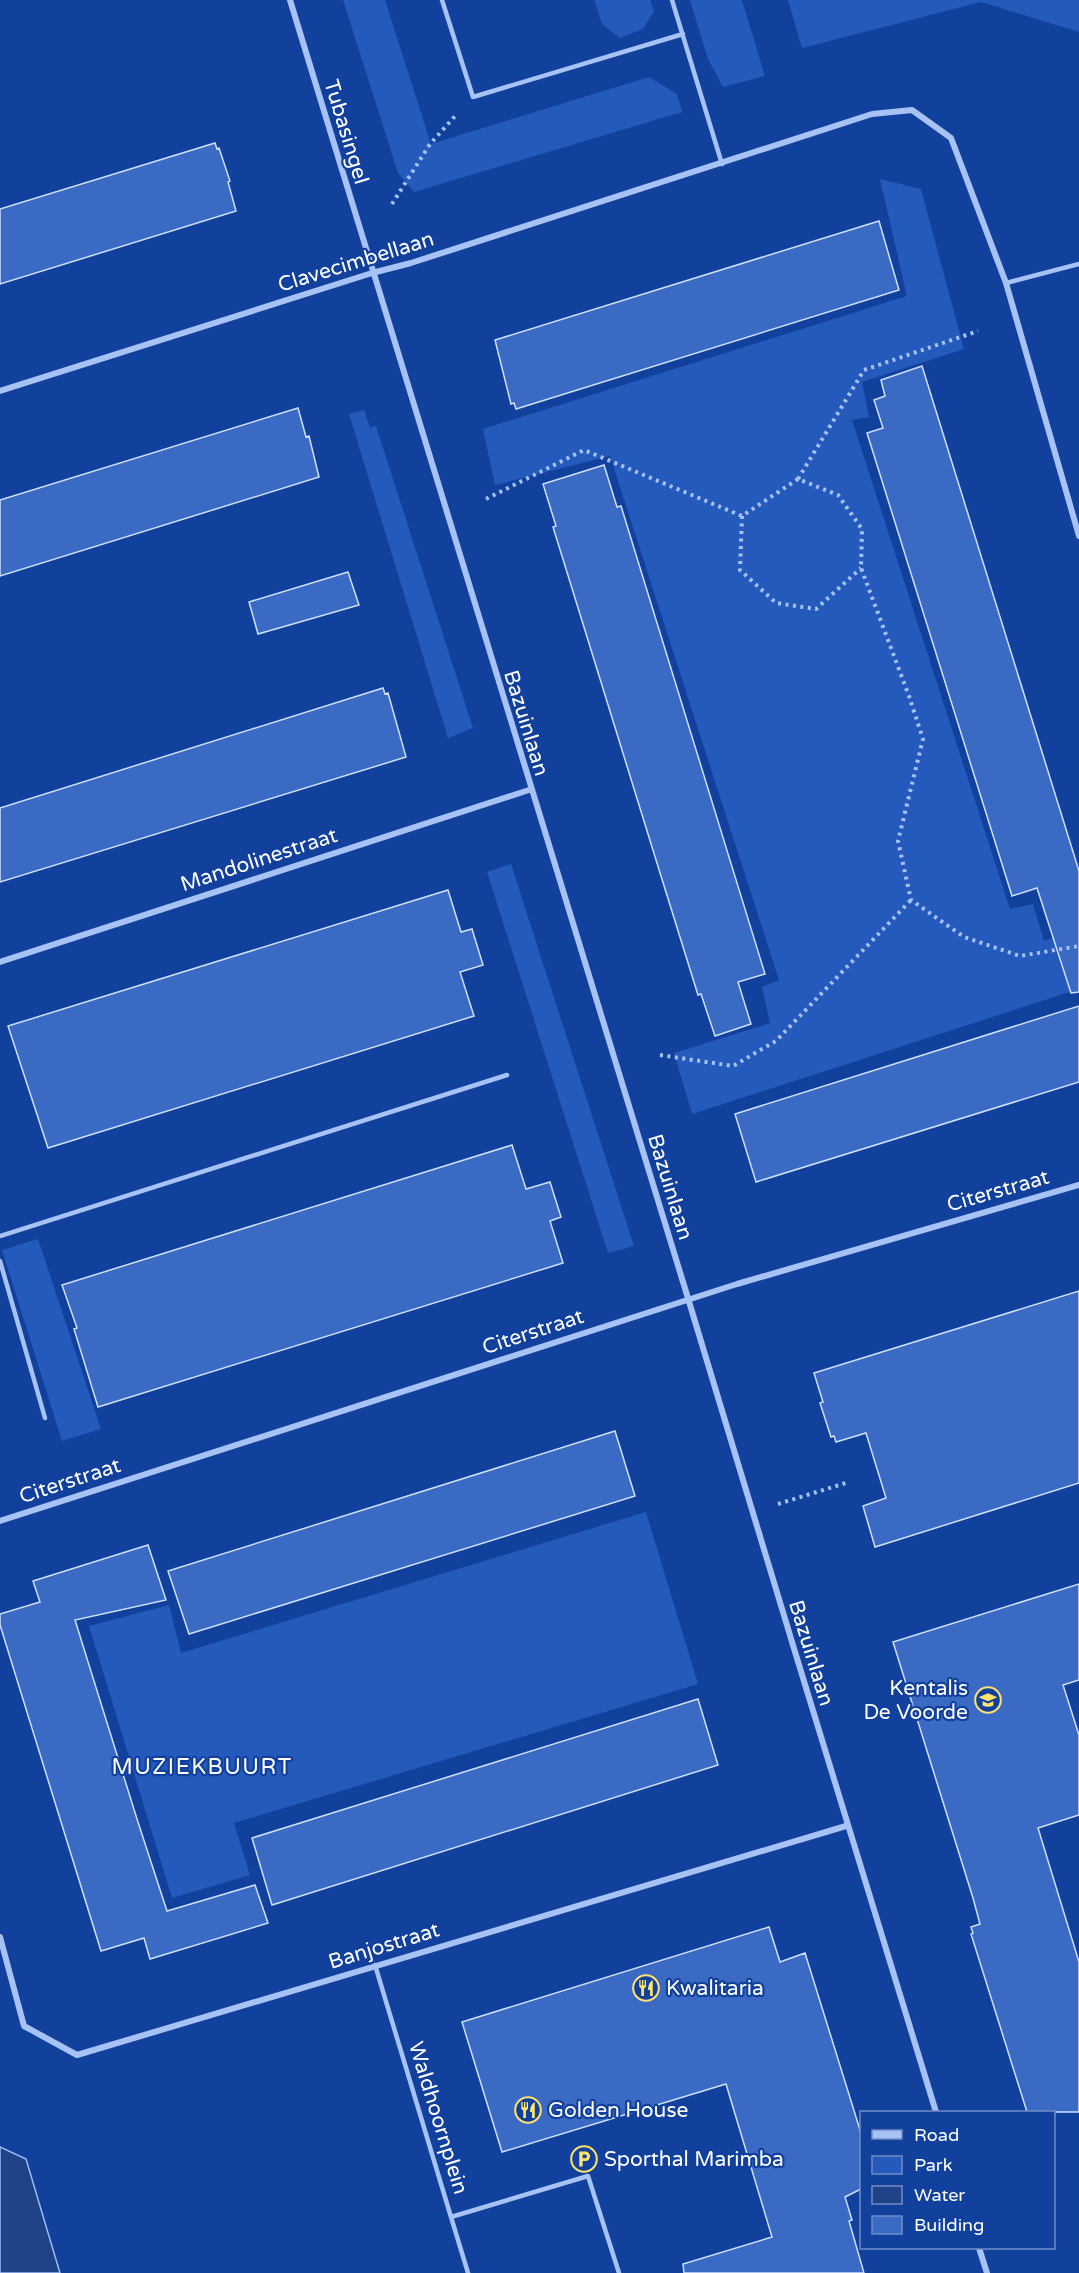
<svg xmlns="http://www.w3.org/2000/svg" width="1079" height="2273" font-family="'Varela Round',sans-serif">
	<rect width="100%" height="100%" fill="#12409d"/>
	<!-- green -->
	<path fill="#245abb" d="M343 0H385L431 144 649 77 677 94 682 112 414 192 398 173Z
		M594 0H650L654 11 643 29 620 38 602 24Z
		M690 0H742L765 76 723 87 708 59Z
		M788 0H1079V32L981 2 802 48Z
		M880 179 921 189 964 349 862 382 869 417 852 420 1010 909 1033 904 1044 941 1079 930V989L692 1114 674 1053 770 1023 762 987 779 980 610 456 495 485 483 429 907 296Z
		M364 410 370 428 376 426 473 728 448 738 349 414Z
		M511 864 634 1246 608 1253 487 872Z
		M38 1239 101 1429 62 1441 2 1250Z
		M646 1512 698 1684 234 1823 250 1875 172 1898 89 1626 169 1605 181 1653Z"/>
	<!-- water -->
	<path fill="#1f4289" stroke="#99bbf7" stroke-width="1.5" d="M0 2147 26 2159 60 2273H0Z"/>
	<!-- building -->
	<path fill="#3b6ac4" stroke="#cfe0fe" stroke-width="1.5" d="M215 143 217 149 219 148 230 181 228 182 236 211 0 284V209Z
		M879 221 899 290 516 409 514 403 511 404 495 340Z
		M922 366 1079 871V992L1071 993 1037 888 1012 896 867 433 883 428 874 400 885 396 881 380Z
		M298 408 306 437 309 436 319 477 0 576V500Z
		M604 465 617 507 621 506 765 974 738 982 751 1024 715 1036 701 994 698 995 661 876 553 527 556 526 543 484Z
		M348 572 359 605 258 634 249 602Z
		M383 688 385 694 388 693 406 757 0 882V808Z
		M448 890 461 932 472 929 483 965 460 972 474 1016 48 1148 8 1026Z
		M1079 1006V1082L756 1182 735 1114Z
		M512 1145 526 1189 550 1182 561 1217 550 1221 563 1263 98 1407 74 1329 77 1328 62 1285Z
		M1079 1291V1483L875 1547 863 1506 886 1498 866 1433 836 1442 834 1436 831 1437 820 1403 823 1402 814 1373Z
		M615 1431 635 1496 189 1634 168 1571Z
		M148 1545 166 1600 75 1620 137 1819 167 1911 255 1885 268 1923 150 1959 144 1938 101 1951 0 1625V1614L40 1602 33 1581Z
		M1079 1584V1680L1063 1685 1079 1735V1815L1038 1828 1079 1962V2112H1027L971 1934 973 1933 971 1927 980 1924 973 1898 893 1642Z
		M698 1699 718 1765 272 1905 252 1838Z
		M769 1927 780 1962 805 1953 861 2133V2189L845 2197 852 2220 849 2221 864 2273H684L683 2264 772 2237 726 2084 502 2152 462 2022Z"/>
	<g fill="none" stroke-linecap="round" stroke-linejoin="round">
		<!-- path -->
		<path stroke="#a7c2f4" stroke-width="4" stroke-dasharray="3 4.5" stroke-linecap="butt" d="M392 204 430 144 456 115
			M798 479 864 370 978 331
			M486 499 584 450 742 516 798 479 838 495 862 529 861 568 909 696 923 739 898 841 911 900 964 937 1020 956 1079 946
			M742 516 740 570 776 603 816 609 861 568
			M660 1055 733 1066 776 1041 911 900
			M778 1504 849 1482"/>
		<!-- service -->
		<path stroke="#a7c2f4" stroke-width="4.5" d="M442 0 473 97 683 34
			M672 0 722 164
			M1006 283 1079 264
			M0 1236 507 1075
			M0 1261 45 1418
			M375 1965 451 2217 588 2176 619 2273
			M451 2217 468 2273"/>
		<!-- minor -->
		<path stroke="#a7c2f4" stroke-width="6" d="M290 0C419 432 554 863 687 1295 770 1567 851 1841 936 2112
			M0 391 372 273 411 263 872 114 912 110 951 138 1006 283 1079 536
			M0 962 529 790
			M0 1521 737 1284 1079 1185
			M0 1937 24 2026 77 2055 846 1826
			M979 2248 987 2273"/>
	</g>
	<!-- icons -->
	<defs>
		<g id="school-ring" transform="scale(1.35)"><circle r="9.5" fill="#12409d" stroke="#ffe36a" stroke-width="1.5"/><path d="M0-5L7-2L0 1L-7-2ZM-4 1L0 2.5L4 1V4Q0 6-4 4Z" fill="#ffe36a"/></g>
		<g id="restaurant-ring" transform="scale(1.35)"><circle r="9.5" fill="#12409d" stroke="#ffe36a" stroke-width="1.5"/><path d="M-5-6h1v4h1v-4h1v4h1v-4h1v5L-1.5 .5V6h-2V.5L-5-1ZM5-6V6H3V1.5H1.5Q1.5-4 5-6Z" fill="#ffe36a"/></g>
		<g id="parking-ring" transform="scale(1.35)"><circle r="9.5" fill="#12409d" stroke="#ffe36a" stroke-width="1.5"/><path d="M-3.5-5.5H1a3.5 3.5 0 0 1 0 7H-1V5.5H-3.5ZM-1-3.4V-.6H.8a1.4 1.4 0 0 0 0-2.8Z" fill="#ffe36a"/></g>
	</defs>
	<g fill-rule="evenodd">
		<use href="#school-ring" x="988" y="1700"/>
		<use href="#restaurant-ring" x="646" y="1988"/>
		<use href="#restaurant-ring" x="528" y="2110"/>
		<use href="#parking-ring" x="584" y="2159"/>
	</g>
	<g text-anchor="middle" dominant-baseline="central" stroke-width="4.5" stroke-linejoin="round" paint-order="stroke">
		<!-- street labels -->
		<g font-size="21" fill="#fff" stroke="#12409d">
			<text transform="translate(346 132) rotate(73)">Tubasingel</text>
			<text transform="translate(356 262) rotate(-17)">Clavecimbellaan</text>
			<text transform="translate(526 723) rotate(73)">Bazuinlaan</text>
			<text transform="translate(259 860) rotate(-18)">Mandolinestraat</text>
			<text transform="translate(670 1187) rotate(73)">Bazuinlaan</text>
			<text transform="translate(998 1191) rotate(-16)">Citerstraat</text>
			<text transform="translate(533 1332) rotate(-18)">Citerstraat</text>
			<text transform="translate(70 1481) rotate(-18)">Citerstraat</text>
			<text transform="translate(811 1653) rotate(73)">Bazuinlaan</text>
			<text transform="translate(384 1946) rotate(-17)">Banjostraat</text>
			<text transform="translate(438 2118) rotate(73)">Waldhoornplein</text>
		</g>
		<!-- poi labels -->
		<g font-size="21" fill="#fff" stroke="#12409d" text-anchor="start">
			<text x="968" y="1688" text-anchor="end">Kentalis<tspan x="968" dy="24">De Voorde</tspan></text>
			<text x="666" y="1988">Kwalitaria</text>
			<text x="548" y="2110">Golden House</text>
			<text x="604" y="2159">Sporthal Marimba</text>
		</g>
		<!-- neighbourhood labels -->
		<g font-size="22" letter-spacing="1.5" fill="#fff" stroke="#12409d">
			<text x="202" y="1767">MUZIEKBUURT</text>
		</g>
	</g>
	<!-- legend -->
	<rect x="860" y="2111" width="195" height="138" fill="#12409d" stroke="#718cc4" stroke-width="1.5"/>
	<rect x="872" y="2130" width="30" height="9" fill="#a7c2f4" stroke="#718cc4" stroke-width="1.5"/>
	<text x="914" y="2141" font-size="18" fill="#ffffff">Road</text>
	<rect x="872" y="2156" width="30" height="18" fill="#245abb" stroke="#718cc4" stroke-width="1.5"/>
	<text x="914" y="2171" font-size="18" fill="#ffffff">Park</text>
	<rect x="872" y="2186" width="30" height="18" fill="#1f4289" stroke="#718cc4" stroke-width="1.5"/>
	<text x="914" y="2201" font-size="18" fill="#ffffff">Water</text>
	<rect x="872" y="2216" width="30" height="18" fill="#3b6ac4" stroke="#718cc4" stroke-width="1.5"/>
	<text x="914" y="2231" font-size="18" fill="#ffffff">Building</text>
</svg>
